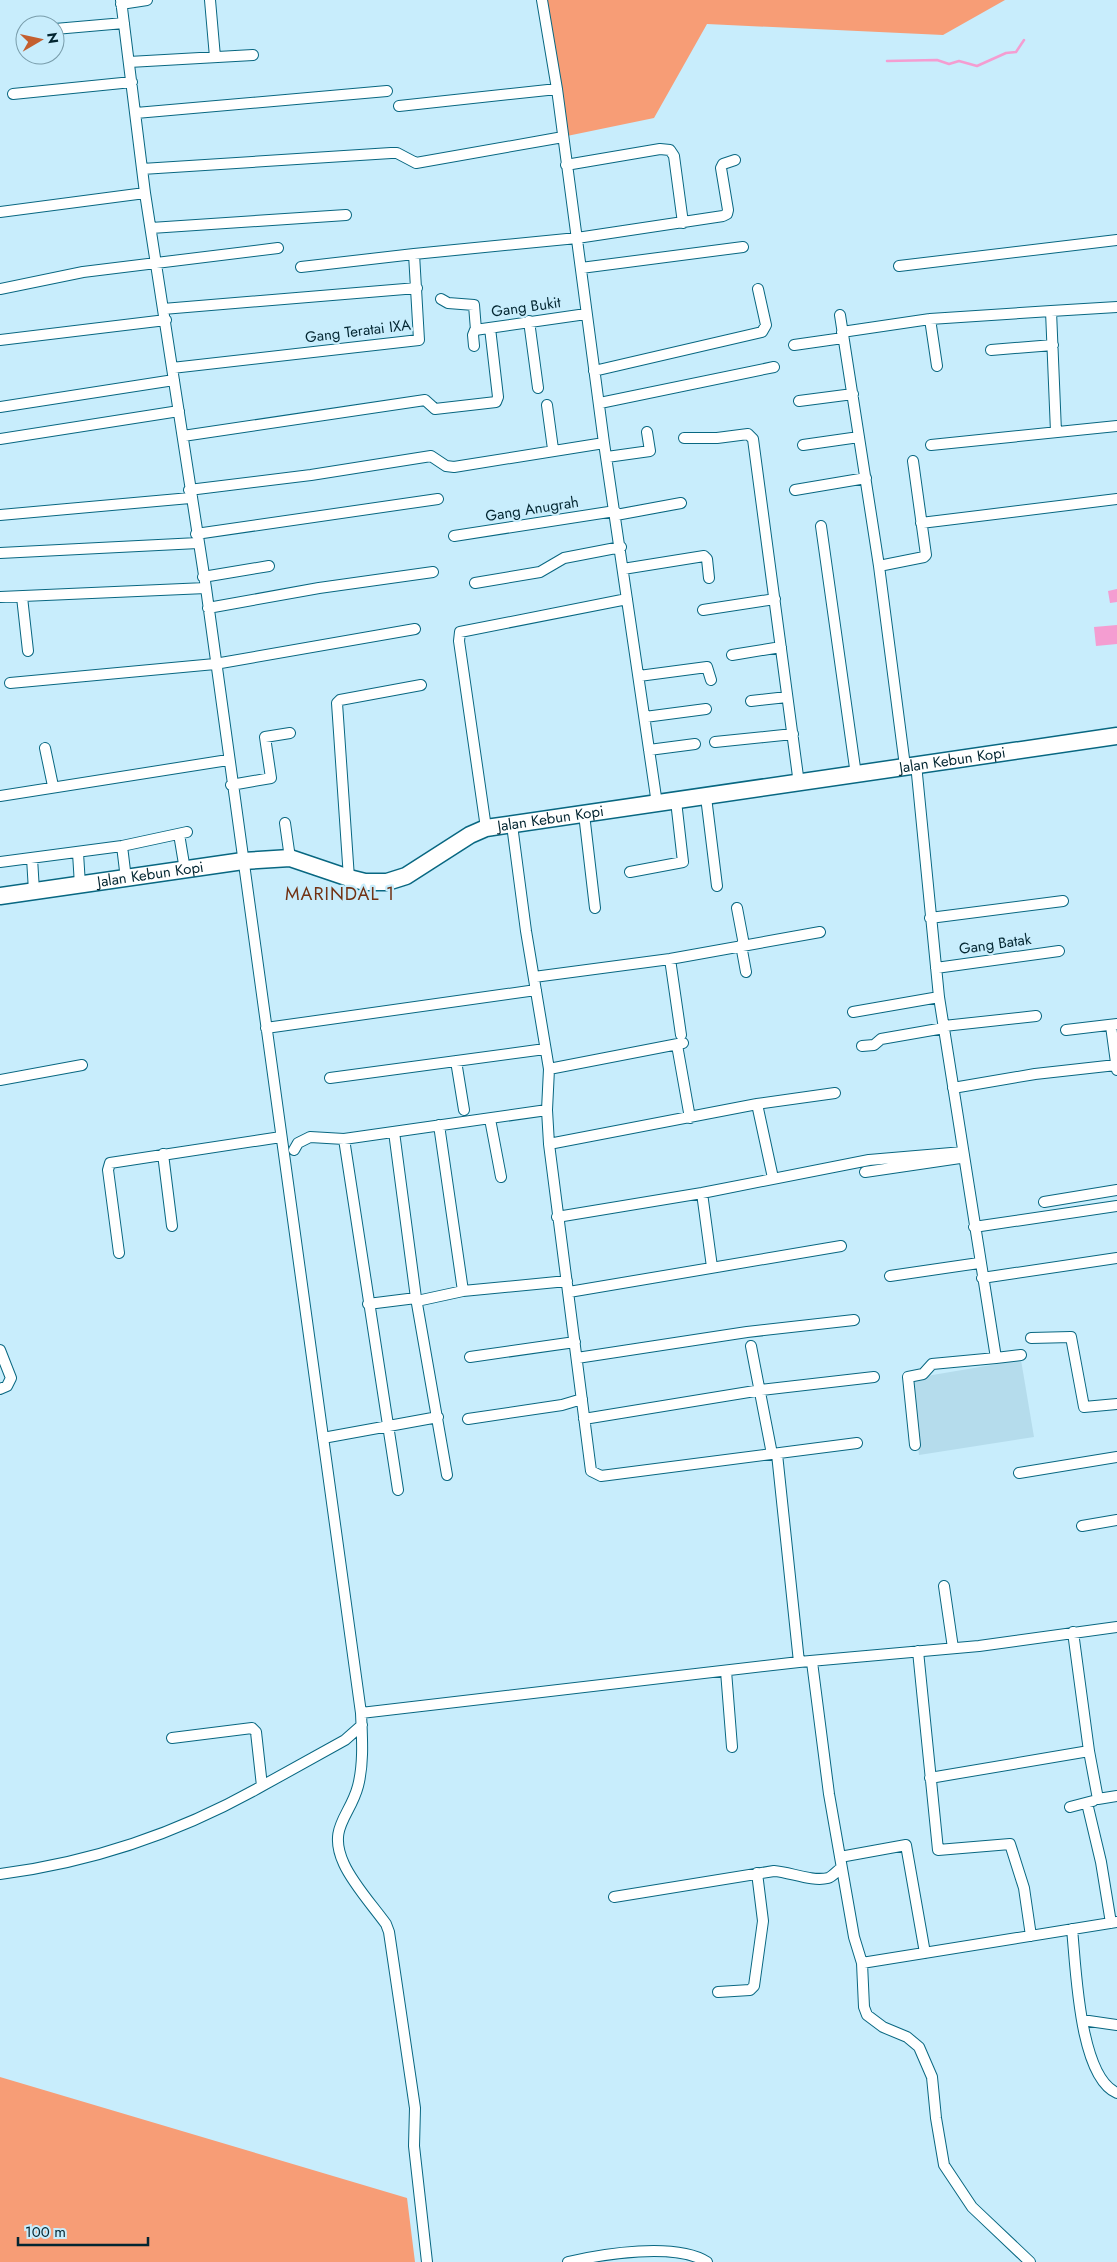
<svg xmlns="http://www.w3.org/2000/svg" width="1117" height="2262" font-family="Jost,sans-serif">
	<rect width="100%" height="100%" fill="#c8edfc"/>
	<!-- built -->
	<path fill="#b5dcec" d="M1021 1360 1034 1437 919 1455 909 1379Z"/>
	<!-- green -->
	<path fill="#f79d76" d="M545 0H1005L943 35 707 24 654 118 567 136Z
		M0 2077 407 2198 415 2262H0Z"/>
	<!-- water -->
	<path fill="#f49dd1" d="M1117 589V602L1110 603 1108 591Z
		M1117 625V644L1096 646 1094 627Z"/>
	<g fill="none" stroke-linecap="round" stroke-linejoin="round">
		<!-- stream -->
		<path stroke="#f49dd1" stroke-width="2.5" d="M887 61 937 60 949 64 959 61 977 66 1006 53 1016 52 1024 40"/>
		<!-- minor casing -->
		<g stroke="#086781" stroke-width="12">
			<path id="minor" d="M121 0 145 193 206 588 361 1713C362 1737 364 1763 358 1786 350 1817 327 1827 344 1864 353 1884 373 1906 386 1924L389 1932 415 2108 414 2146 427 2262
				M210 0 215 57
				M542 0 557 89 604 443 657 804
				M121 4 147 0
				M55 29 124 23
				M129 62 253 55
				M13 94 132 82
				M399 106 557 89
				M136 113 387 91
				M566 165 660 149 670 150 674 156 683 223
				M142 169 391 153H397L416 163 563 137
				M0 212 145 193
				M151 228 346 215
				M899 266 1117 240
				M301 267 414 254
				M581 268 743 247
				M0 289 83 272 278 248
				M441 299 448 303 474 305 476 330
				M163 309 417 288
				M840 315 879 566 905 766
				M930 319 937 366
				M529 321 538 388
				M842 332 930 319 1051 311
				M0 340 166 320
				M794 345 843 338
				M474 346 473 335 475 330 586 314
				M991 350 1053 345
				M172 368 419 340 414 254 577 238 723 216 727 214 728 210 721 168 723 164 735 160
				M594 371 762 332 766 325 758 289
				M799 401 853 394
				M600 403 774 367
				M547 405 553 449
				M0 407 174 380
				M1056 432 1051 311 1117 307
				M183 436 425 400 435 409 496 402 498 397 490 328
				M684 438H717L748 434 753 439 799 784
				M0 439 179 411
				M803 445 859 437
				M931 445 1117 426
				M607 457 650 451 647 432
				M189 490 311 475 431 456 446 466 454 467 604 443
				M795 490 866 478
				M0 515 190 498
				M616 515 681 503
				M921 523 1117 499
				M821 526 856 775
				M196 534 438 499
				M454 536 615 511
				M0 553 198 543
				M879 566 924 557 926 555 913 461
				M623 569 704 556 707 559 709 578
				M203 577 269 566
				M475 583 540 572 564 558 621 547
				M0 597 206 588
				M22 597 28 651
				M208 608 319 588 433 572
				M703 610 775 599
				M732 655 781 647
				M639 676 707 667 711 680
				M10 683 215 664 415 629
				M751 701 787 697
				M645 717 706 709
				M715 742 793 734
				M45 748 53 786
				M649 750 695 744
				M916 764 939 997 996 1358 1021 1355
				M231 785 271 778 265 737 290 733
				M0 796 228 760
				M706 797 717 886
				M584 814 595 908
				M285 823 290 858
				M512 825 526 931 549 1069 547 1110 549 1144 591 1471 601 1476 857 1443
				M486 828 459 641 460 632 627 599
				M179 834 185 870
				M122 846 126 879
				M78 853 80 885
				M32 858 34 891
				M0 862 122 846 187 832
				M630 872 683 862 676 801
				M349 878 337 703 340 700 421 685
				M737 908 744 945
				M930 918 1063 901
				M741 945 746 972
				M670 959 681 1035
				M936 968 1059 951
				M534 977 670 959 820 932
				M853 1012 939 997
				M944 1026 1036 1016
				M1111 1026 1117 1070
				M266 1028 536 990
				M1066 1030 1117 1024
				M677 1045 690 1118
				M862 1046 874 1045 881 1039 944 1028
				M456 1061 464 1110
				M549 1069 683 1043
				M330 1078 545 1049
				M0 1080 82 1065
				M953 1088 1035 1074 1116 1065
				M757 1104 773 1178
				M490 1119 501 1177
				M439 1125 463 1291
				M394 1132 416 1298 447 1475
				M344 1139 398 1490
				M549 1144 757 1104 835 1093
				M294 1150 298 1143 310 1137 344 1139 547 1110
				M163 1154 172 1226
				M865 1172 960 1158
				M702 1193 712 1267
				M1044 1202 1117 1190
				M557 1217 702 1193 869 1160 963 1152
				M974 1227 1117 1206
				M119 1253 108 1170 110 1163 281 1137
				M890 1276 979 1263
				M982 1278 1117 1258
				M569 1292 841 1246
				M417 1301 463 1291 567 1281
				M368 1304 416 1298
				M1031 1338 1071 1337 1084 1407 1117 1404
				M751 1346 772 1454
				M0 1350 11 1378 7 1386 0 1389
				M470 1357 575 1342
				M577 1358 747 1332 854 1320
				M468 1419 562 1405 582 1399
				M584 1419 761 1390 874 1377
				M323 1438 438 1417
				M915 1445 908 1377 923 1374 932 1364 996 1358
				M777 1454 799 1662
				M1019 1473 1117 1457
				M1082 1526 1117 1520
				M944 1586 953 1648
				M918 1651 938 1850 1010 1844 1024 1888 1031 1936
				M812 1662 829 1794 854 1937 862 1963 864 2007 867 2015 883 2027 907 2037 919 2047 932 2077 936 2118 944 2165 972 2207 1030 2262
				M726 1671 732 1747
				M361 1713 799 1662 979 1646 1117 1627
				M172 1738 252 1728 256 1732 262 1786 345 1740 362 1725
				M1089 1751 1098 1799 1117 1796
				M930 1778 1089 1751 1073 1632
				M1087 1803 1101 1862 1111 1923
				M1070 1807 1093 1801
				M840 1857 906 1845 925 1953
				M0 1874C94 1862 179 1833 262 1786
				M614 1897 774 1871C790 1872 812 1882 828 1878 832 1877 837 1871 841 1868
				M1072 1929C1076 1967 1079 2077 1117 2093
				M862 1963 1117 1922
				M718 1992 750 1990 754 1986 763 1921 757 1873
				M1082 2020 1117 2025
				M568 2262C603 2254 675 2242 707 2262"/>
		</g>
		<!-- primary casing -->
		<g stroke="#086781" stroke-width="19">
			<g id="primary">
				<path id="s1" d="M0 896 243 861 290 858 349 878 365 882H387L406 876 470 835 486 828 1117 736"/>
			</g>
		</g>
		<!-- minor -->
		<use href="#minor" stroke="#fff" stroke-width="10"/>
		<!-- primary -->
		<use href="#primary" stroke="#fff" stroke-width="16"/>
	</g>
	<g text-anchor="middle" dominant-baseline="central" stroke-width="4.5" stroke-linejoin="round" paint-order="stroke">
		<!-- street labels -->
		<g font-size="15" fill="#032631" stroke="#c8edfc">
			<text transform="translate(526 307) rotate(-8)">Gang Bukit</text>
			<text transform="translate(358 331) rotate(-7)">Gang Teratai IXA</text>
			<text transform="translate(532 509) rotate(-9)">Gang Anugrah</text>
			<text stroke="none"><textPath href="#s1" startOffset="978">Jalan Kebun Kopi</textPath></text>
			<text stroke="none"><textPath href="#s1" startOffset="572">Jalan Kebun Kopi</textPath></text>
			<text stroke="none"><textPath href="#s1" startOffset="152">Jalan Kebun Kopi</textPath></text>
			<text transform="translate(995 944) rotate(-8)">Gang Batak</text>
		</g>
		<!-- quarter labels -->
		<g font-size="18" letter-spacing="1" fill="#723213" stroke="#c8edfc">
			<text x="340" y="894">MARINDAL 1</text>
		</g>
	</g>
	<!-- north arrow -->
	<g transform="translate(40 40) rotate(81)"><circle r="24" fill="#c8edfc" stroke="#799dab"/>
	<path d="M0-4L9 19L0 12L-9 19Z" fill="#c45f2f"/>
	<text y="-8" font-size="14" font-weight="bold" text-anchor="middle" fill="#032631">N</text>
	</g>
	<!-- scale -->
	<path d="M18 2237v8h130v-8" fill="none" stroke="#032631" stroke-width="2.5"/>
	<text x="25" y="2237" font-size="15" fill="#032631" stroke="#c8edfc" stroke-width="4" paint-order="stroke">100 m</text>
</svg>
